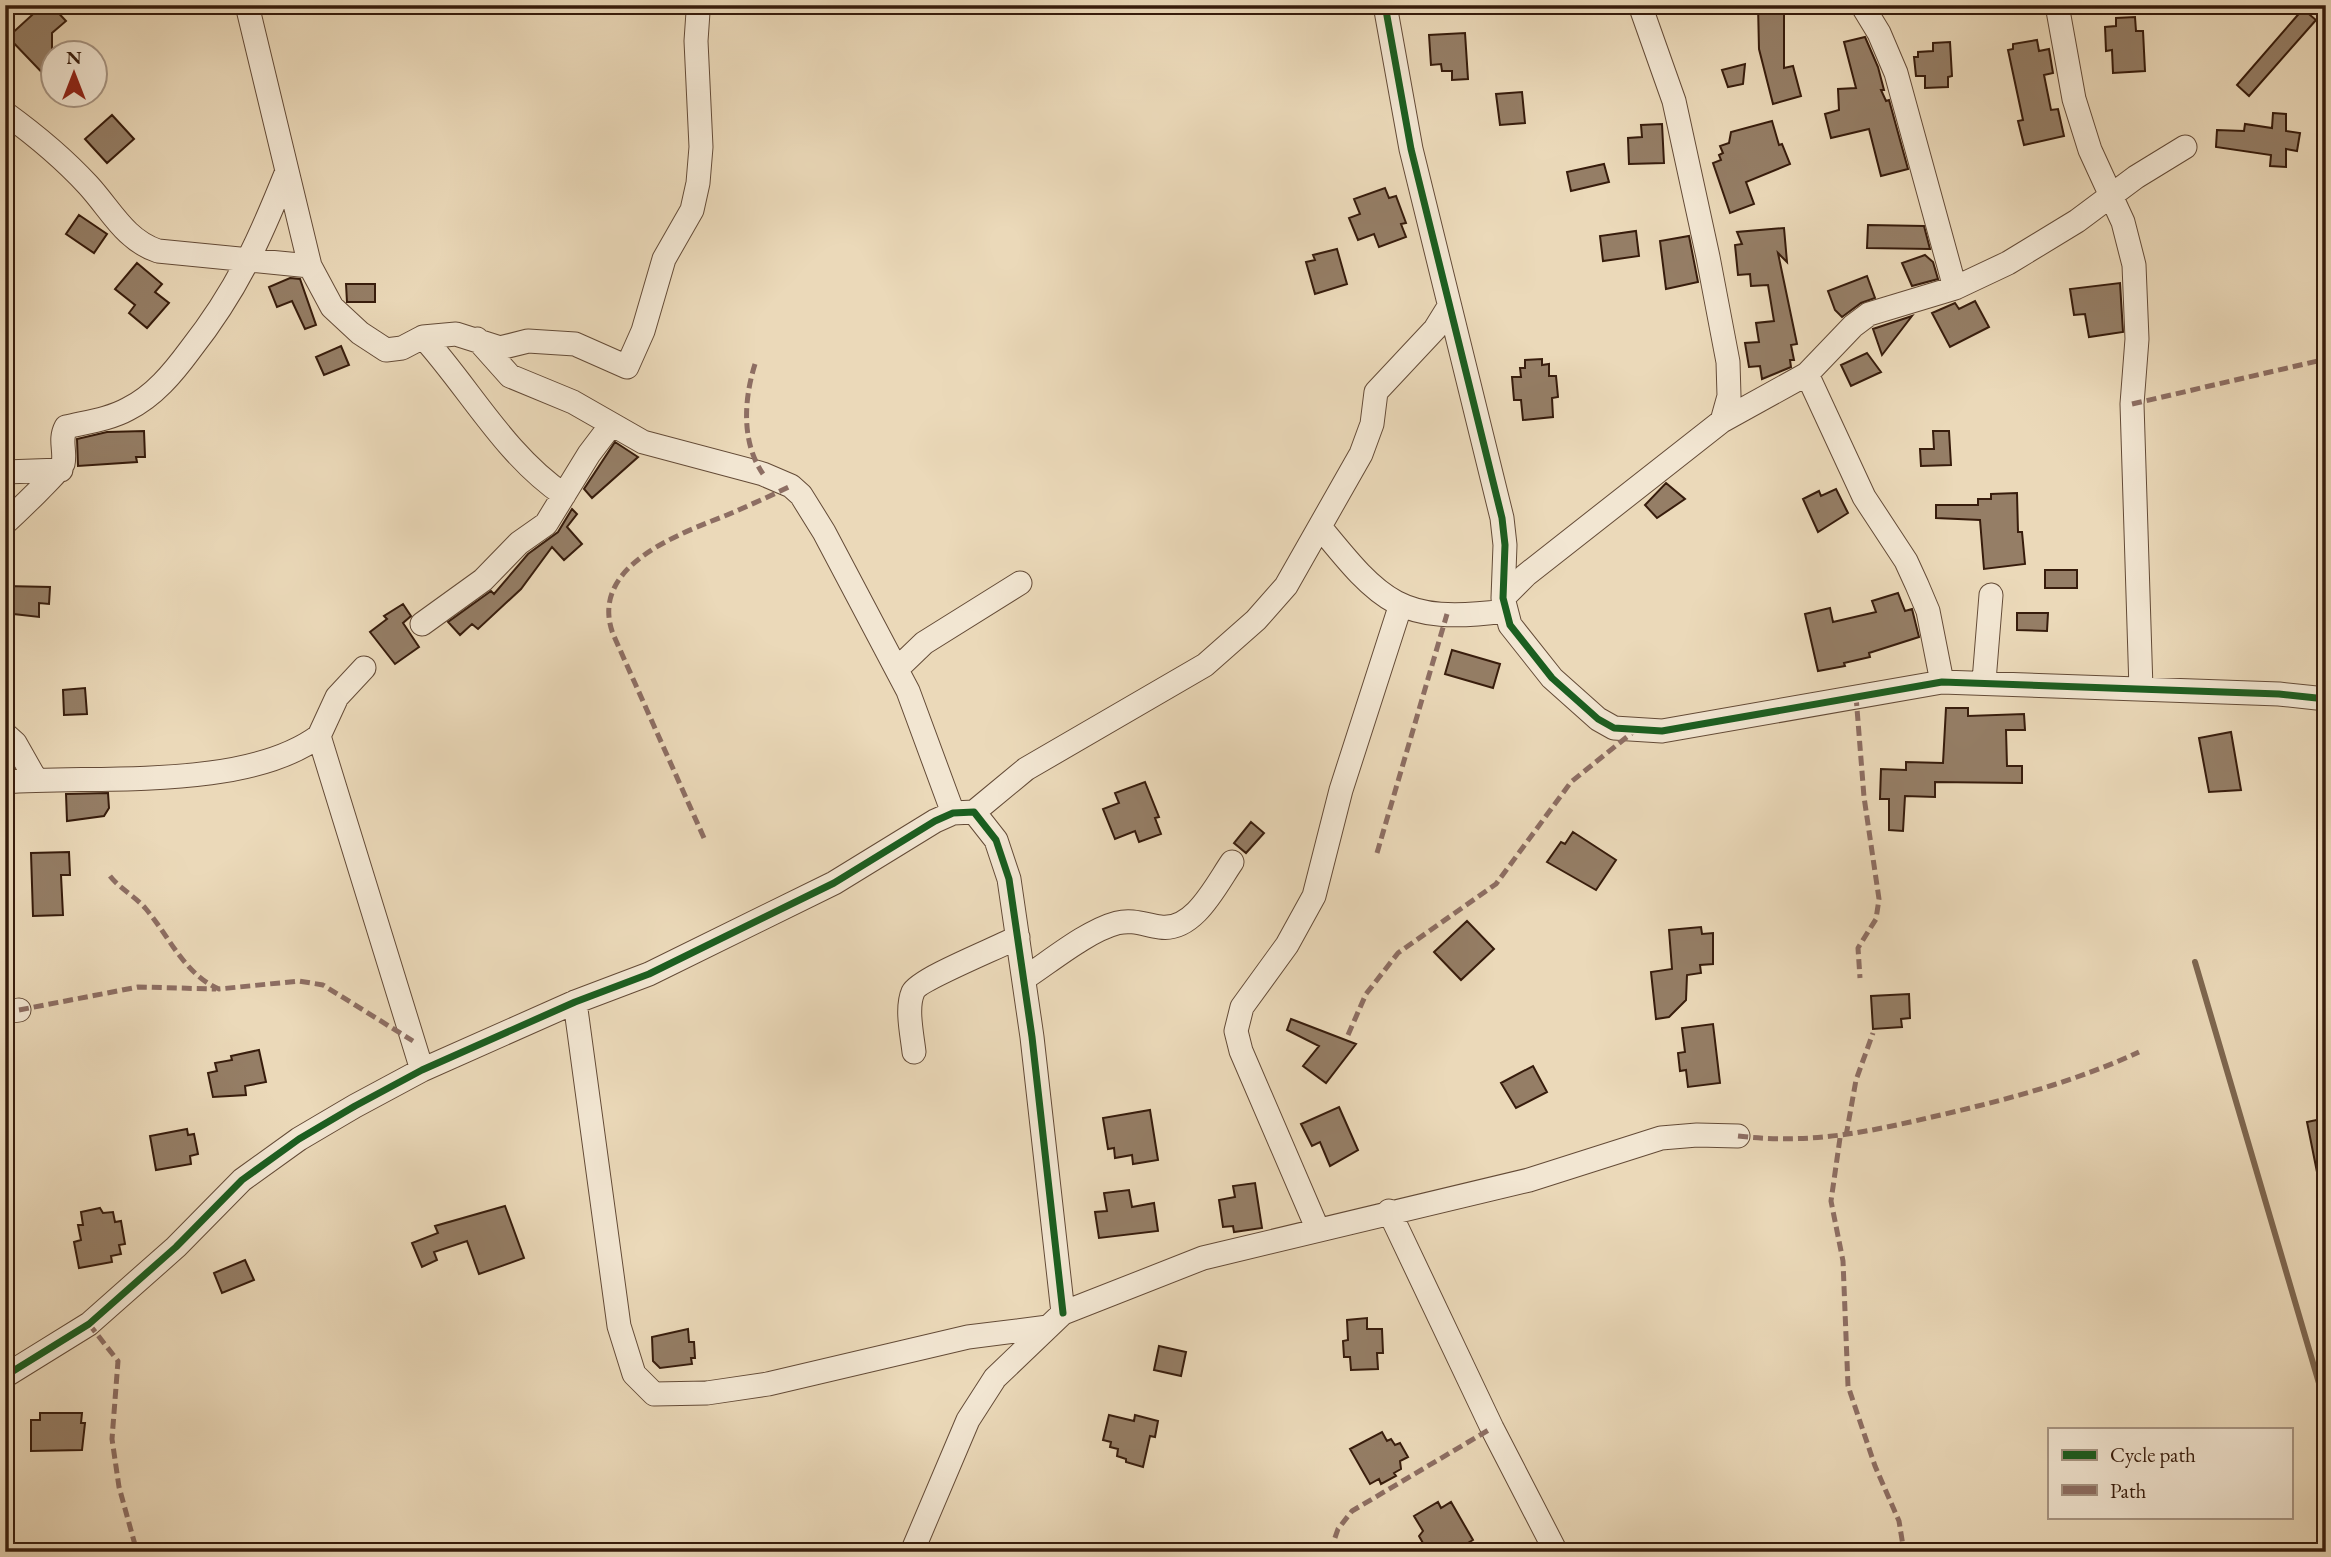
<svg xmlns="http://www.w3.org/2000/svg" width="2331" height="1557" font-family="'EB Garamond',serif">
	<rect width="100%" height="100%" fill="#ebd9b9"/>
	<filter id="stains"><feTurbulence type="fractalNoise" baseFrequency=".00286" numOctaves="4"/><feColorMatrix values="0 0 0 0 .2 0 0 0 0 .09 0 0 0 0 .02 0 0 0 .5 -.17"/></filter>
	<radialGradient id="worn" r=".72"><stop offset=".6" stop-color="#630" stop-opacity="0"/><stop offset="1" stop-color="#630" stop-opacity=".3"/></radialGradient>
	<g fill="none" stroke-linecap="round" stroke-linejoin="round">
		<!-- stream -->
		<path stroke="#7e6750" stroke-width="6" d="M2195 962 2326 1407"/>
	</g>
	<!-- building -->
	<path fill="#957e66" stroke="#371c0c" stroke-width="2" d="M43 5H51L66 21 52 33V83L8 37Z
		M1758 5H1784V68L1793 66 1801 96 1773 104 1759 49Z
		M2303 9 2316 20 2249 96 2237 85Z
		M2135 17 2136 31H2143L2145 71 2113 73 2112 50 2106 51 2105 27 2116 26V18Z
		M1465 33 1468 79 1452 80V71H1442L1441 64 1431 65 1429 35Z
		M1865 37 1878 67 1884 90H1881L1886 101 1889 100 1908 169 1881 176 1869 129 1831 138 1825 114 1839 110 1838 89 1856 88 1844 42Z
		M2037 40 2039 51 2049 49 2053 73 2044 75 2051 110 2058 109 2064 136 2024 145 2018 121 2023 120 2008 50 2013 49V44Z
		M1950 42 1952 76 1948 77V87L1925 88V76H1916L1914 57H1918V52L1933 51V43Z
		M1745 64 1743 84 1728 87 1722 70Z
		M1522 92 1525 123 1500 125 1496 94Z
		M2273 113 2286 114V131L2300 133 2297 151 2286 149V167L2270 166 2271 155 2216 147 2217 130 2244 131 2245 124 2272 128Z
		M112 115 134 139 107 163 85 139Z
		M1772 121 1779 145 1782 144 1790 164 1746 182 1754 204 1730 213 1713 163 1721 160 1719 155 1723 153 1720 146 1729 143 1731 132Z
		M1662 124 1664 163 1629 164 1628 138 1642 137 1641 125Z
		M1604 164 1609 182 1571 191 1567 172Z
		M1385 188 1389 198 1396 196 1406 223 1401 224 1406 237 1379 247 1374 234 1358 240 1349 218 1360 214 1354 199Z
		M79 215 107 234 94 253 66 234Z
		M1868 225 1924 226 1930 249 1867 248Z
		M1784 228 1787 262 1778 253 1797 344 1791 345 1794 360H1790L1791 367 1762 379 1760 366 1749 367 1745 343 1759 342 1756 323 1774 321 1768 285 1751 286 1750 274 1738 275 1735 245 1742 244 1737 232Z
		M1636 231 1639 256 1603 261 1600 236Z
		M1689 236 1698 282 1666 289 1660 241Z
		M1337 249 1347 284 1315 294 1306 262 1315 260 1313 255Z
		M1925 255 1933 262 1938 279 1912 286 1902 263Z
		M137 263 162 284 155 292 169 303 147 328 129 313 135 305 115 289Z
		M1867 276 1875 298 1861 303 1842 317 1835 310 1828 291Z
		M290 278 300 279 316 325 305 329 292 301 277 307 269 287Z
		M2120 283 2123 332 2089 337 2085 314 2074 315 2070 289Z
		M346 284H375V302H347Z
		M1975 301 1989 327 1950 347 1932 313 1955 303 1959 309Z
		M1912 316 1882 355 1873 329Z
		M341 346 349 365 324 375 316 357Z
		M1867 353 1881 372 1851 386 1841 365Z
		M1542 359V365L1549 364V376H1556L1558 397 1552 398 1553 417 1523 420 1521 400H1514L1512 377H1521L1520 368H1525V360Z
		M144 431 145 457H136L137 462 78 466 77 439 107 432Z
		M1933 431H1949L1951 465 1921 466 1920 449H1934Z
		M615 442 638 457 592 498 584 489Z
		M1666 483 1685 499 1657 518 1645 505Z
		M1836 489 1848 513 1818 532 1803 499 1819 491 1821 496Z
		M2017 493 2018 532H2022L2025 564 1984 569 1980 520 1936 518V505H1978V499H1991V494Z
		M572 509 577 514 567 527 582 544 564 560 552 547 521 589 478 629 472 624 460 635 448 622 491 591 494 594 528 554 558 532Z
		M2045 570H2077V588H2045Z
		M5 586 50 587 49 604 39 603V617L5 613Z
		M1898 593 1905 611 1912 609 1919 637 1869 653 1870 657 1844 663 1845 666 1818 671 1805 614 1830 608 1833 622 1876 612 1872 601Z
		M403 604 411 616 403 623 419 647 395 664 370 632 387 619 384 616Z
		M2017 613H2048L2047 631 2017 630Z
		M1452 650 1500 664 1493 688 1445 674Z
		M85 688 87 714 64 715 63 690Z
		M1946 708H1968V716L2024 714 2025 730H2006L2007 766H2022V783L1935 782V797L1905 796 1903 831 1889 830V799H1880L1881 769 1906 770V762L1943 763Z
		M2231 732 2241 790 2209 792 2199 738Z
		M1145 782 1159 817 1155 818 1161 834 1139 842 1135 831 1115 839 1103 809 1119 803 1115 793Z
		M108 793 109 808 104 816 67 821 66 794Z
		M1251 822 1264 833 1246 853 1234 843Z
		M1573 832 1616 860 1596 890 1547 862 1561 842 1565 844Z
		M69 852 70 875H61L63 915 33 916 31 853Z
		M1467 921 1494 949 1461 980 1434 952Z
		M1701 927 1702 934 1713 933V964L1700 965 1701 973 1687 975 1686 1000 1669 1017 1656 1019 1651 972 1672 969 1669 930Z
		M1909 994 1910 1018 1901 1019 1902 1027 1873 1029 1871 996Z
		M1291 1019 1356 1044 1326 1083 1303 1066 1319 1046 1287 1030Z
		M1713 1024 1720 1083 1688 1087 1686 1070 1680 1071 1678 1053 1685 1052 1682 1028Z
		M259 1050 266 1082 245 1086 246 1095 213 1097 208 1073 217 1071 215 1063 232 1060 231 1056Z
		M1533 1066 1547 1092 1516 1108 1501 1083Z
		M1339 1107 1358 1150 1330 1166 1320 1142 1312 1146 1301 1124Z
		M1150 1110 1158 1160 1133 1164 1132 1155 1115 1158 1114 1148 1108 1149 1103 1118Z
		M2326 1118V1177H2318L2307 1122Z
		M187 1129 188 1135 194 1134 198 1154 190 1156 191 1164 156 1170 150 1136Z
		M1255 1183 1262 1228 1234 1232 1233 1226 1223 1227 1219 1200 1235 1197 1233 1186Z
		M1129 1190 1132 1207 1154 1203 1158 1231 1099 1238 1095 1212 1107 1211 1104 1193Z
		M505 1206 524 1258 479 1274 467 1241 434 1252 437 1260 422 1267 412 1243 438 1233 435 1226Z
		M100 1208 103 1213 113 1212 115 1222 121 1221 125 1244 119 1245 121 1254 111 1256 112 1262 79 1268 74 1242 81 1240 78 1225H83L81 1212Z
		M245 1260 254 1280 222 1293 214 1273Z
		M1367 1318V1329H1382L1383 1353H1377L1378 1369 1351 1370 1350 1357H1344L1343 1341 1348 1340 1347 1320Z
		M688 1329 689 1342H694L695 1358H691L692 1364 660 1368 653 1361 652 1337Z
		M1159 1346 1186 1352 1181 1376 1154 1370Z
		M40 1413H82L81 1423H85L82 1450 31 1451V1420H40Z
		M1109 1415 1134 1421 1135 1415 1158 1421 1155 1437 1150 1436 1143 1467 1126 1462V1459L1117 1456 1118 1449 1110 1447 1111 1442 1103 1440Z
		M1382 1432 1387 1441 1391 1439 1395 1445 1400 1443 1408 1457 1400 1461 1401 1469 1394 1473 1396 1476 1381 1484 1379 1479 1370 1484 1350 1449Z
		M1438 1502 1441 1508 1451 1502 1473 1540 1452 1552H1428L1419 1536 1423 1531 1414 1516Z"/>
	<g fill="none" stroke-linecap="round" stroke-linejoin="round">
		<!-- minor casing -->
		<g stroke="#644b37" stroke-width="25">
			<path id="minor" d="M247 5 310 266 332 307 360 333 386 350 402 348 423 337 456 334 500 348 528 341 575 344 627 367 643 331 664 259 692 210 698 183 701 147 696 41 698 12 695 5
				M1385 5 1411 149 1502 518 1505 545 1503 598 1510 625 1552 678 1598 719 1614 728 1662 731 1942 682 2279 694 2326 699
				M1640 5 1674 101 1708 257 1728 362 1729 396 1722 421
				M1862 5 1879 33 1896 73 1955 288
				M2057 5 2074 99 2090 150 2123 222 2134 265 2137 339 2132 404 2141 689
				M5 113C34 134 64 159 88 185 111 210 125 240 158 251L310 266
				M423 337C470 389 505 455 564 495
				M477 339 510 376 573 402 643 442 763 474 791 486 801 495 824 532 908 691 953 813
				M1807 374 1864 497 1906 561 1917 585 1928 611 1942 682
				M5 472 61 470
				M5 523C13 516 62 469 63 464 66 451 59 440 66 427 87 422 110 419 128 409 154 396 173 373 190 350 237 290 259 241 287 171
				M1320 527C1381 602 1401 625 1504 611
				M1503 598 1526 575 1722 421 1807 374 1853 326 1869 314 1955 288 2008 263 2077 221 2136 177 2185 147
				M422 624 483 580 519 543 546 524 589 454 611 425
				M364 668 337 697 319 736 422 1070
				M897 669 924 643 1020 583
				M1984 681 1991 595
				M5 734 15 743 36 780
				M5 782C97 775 244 791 319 736
				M974 812 1026 769 1205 665 1256 620 1286 586 1361 454 1372 424 1376 392 1435 329 1448 308
				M1025 978C1051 961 1087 931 1117 923 1133 919 1145 925 1160 927 1194 932 1216 885 1232 862
				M575 1002 619 1326 634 1374 654 1394 707 1393 768 1384 968 1337 1048 1327
				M5 1012 19 1010
				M914 1052C912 1034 906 1008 913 992 919 979 1000 947 1018 937
				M1389 1211 1492 1428 1556 1552
				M1318 1230 1241 1051 1236 1031 1242 1007 1287 945 1314 896 1341 790 1400 607
				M5 1376 89 1324 176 1247 242 1180 299 1139 355 1106 422 1070 575 1002 649 974 834 883 935 821 953 813 974 812 996 840 1009 879 1032 1037 1063 1313
				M912 1552 968 1420 995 1378 1063 1313 1203 1258 1529 1180 1661 1138 1697 1135 1738 1136"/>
		</g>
		<!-- minor -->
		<use href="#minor" stroke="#f2e6d2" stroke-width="23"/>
		<!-- quiet -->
		<path stroke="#8d6e63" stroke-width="5" stroke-dasharray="10 5" stroke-linecap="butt" d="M755 364C744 399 741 442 763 474
			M2132 404 2326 359
			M1856 696 1864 797 1879 899 1876 919 1858 948 1860 978
			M704 838 613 634C588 566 679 534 727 515 748 506 770 496 791 486
			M1377 853 1447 614
			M110 876C120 889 135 896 146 909 169 936 184 974 219 989L299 981 323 985 413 1041
			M19 1010 138 987 216 989
			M1348 1035 1366 994 1398 953 1496 884 1571 782 1633 732
			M1738 1136C1814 1145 1872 1131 1945 1114 2013 1098 2076 1081 2139 1052
			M1846 1136 1856 1080 1873 1033
			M1840 1138 1831 1201 1843 1261 1848 1386 1875 1466 1899 1521 1904 1552
			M89 1324 118 1361 112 1439 119 1487 137 1552
			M1330 1552 1338 1529 1352 1511 1492 1428"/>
		<!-- cycleway casing -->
		<g stroke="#f2e6d2" stroke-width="11">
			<path id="cycleway" d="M1385 5 1411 149 1502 518 1505 545 1503 598 1510 625 1552 678 1598 719 1614 728 1662 731 1942 682 2279 694 2326 699
				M5 1376 89 1324 176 1247 242 1180 299 1139 355 1106 422 1070 575 1002 649 974 834 883 935 821 953 813 974 812 996 840 1009 879 1032 1037 1063 1313"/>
		</g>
		<!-- cycleway -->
		<use href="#cycleway" stroke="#1b5e20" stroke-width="7"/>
	</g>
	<!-- margin -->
	<rect width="2331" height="1557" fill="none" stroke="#ebd9b9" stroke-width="28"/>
	<rect x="7" y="7" width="2317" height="1543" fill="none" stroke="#371c0c" stroke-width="3.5"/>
	<rect x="14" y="14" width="2303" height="1529" fill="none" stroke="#371c0c" stroke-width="2"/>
	<!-- legend -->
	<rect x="2048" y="1428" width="245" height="91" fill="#f2e6d2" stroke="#a79583" stroke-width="2"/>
	<rect x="2062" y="1450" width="35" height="10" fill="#1b5e20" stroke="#a79583" stroke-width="2"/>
	<text x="2110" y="1462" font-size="21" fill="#371c0c">Cycle path</text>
	<rect x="2062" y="1485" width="35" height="10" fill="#8d6e63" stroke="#a79583" stroke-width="2"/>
	<text x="2110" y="1498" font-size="21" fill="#371c0c">Path</text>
	<!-- north arrow -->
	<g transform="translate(74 74)"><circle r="33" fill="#f2e6d2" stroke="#a79583" stroke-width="2"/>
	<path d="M0-5L12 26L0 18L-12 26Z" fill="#8f2418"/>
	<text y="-10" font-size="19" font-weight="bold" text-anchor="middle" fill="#371c0c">N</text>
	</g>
	<rect width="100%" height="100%" filter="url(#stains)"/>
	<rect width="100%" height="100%" fill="url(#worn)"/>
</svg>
